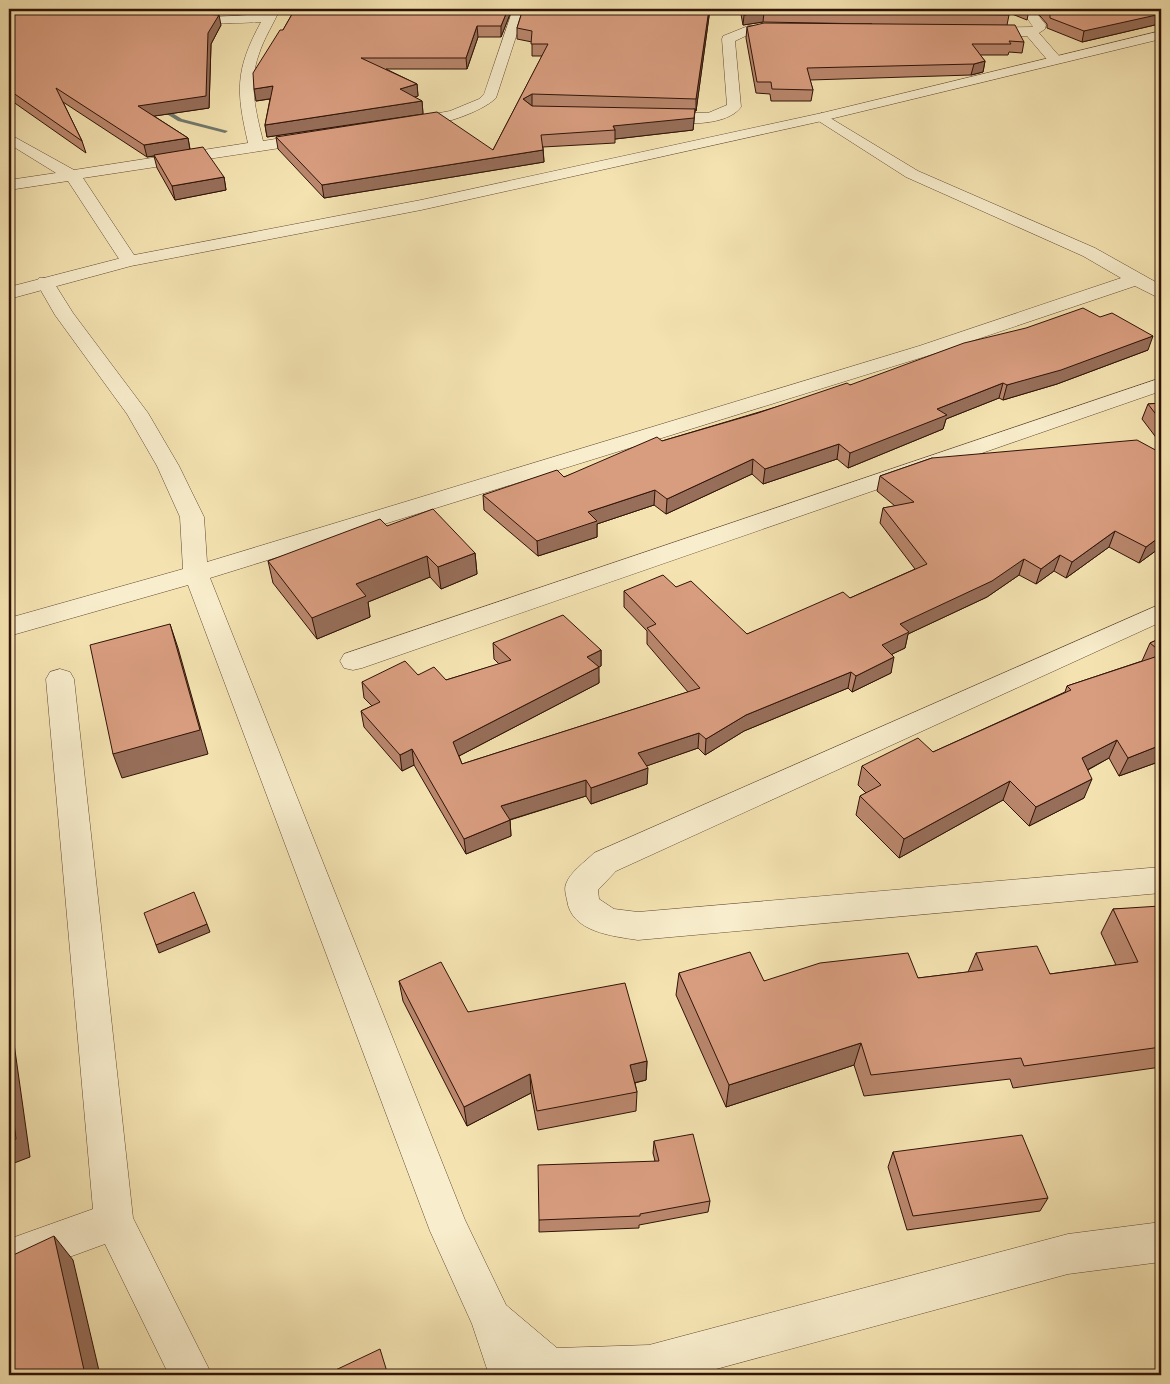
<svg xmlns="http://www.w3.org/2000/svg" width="1170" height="1384" font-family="'EB Garamond',serif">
	<rect width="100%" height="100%" fill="#f4e3b1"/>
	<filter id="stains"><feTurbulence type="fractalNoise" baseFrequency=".004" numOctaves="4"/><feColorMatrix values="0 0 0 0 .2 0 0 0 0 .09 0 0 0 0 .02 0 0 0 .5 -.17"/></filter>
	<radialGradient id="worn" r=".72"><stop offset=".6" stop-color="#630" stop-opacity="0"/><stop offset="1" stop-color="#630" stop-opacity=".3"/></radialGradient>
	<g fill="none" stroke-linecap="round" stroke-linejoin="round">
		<!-- stream -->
		<path fill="#72796e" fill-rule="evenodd" d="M159 105 182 119 228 131 225 133 178 121 157 108V106Z"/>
		<!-- minor casing -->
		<g stroke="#614732" stroke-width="1">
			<path id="minor" d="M135 9C153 8 171 15 190 16 215 18 240 15 265 14L268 9H280C274 23 264 38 259 54 248 83 256 112 263 141L313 133 321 138 313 143 83 178 138 261 135 265H123L68 181 9 190V180L56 173 9 144V134L74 170 248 143C236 91 235 70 261 22 235 23 153 29 135 9Z
				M513 9H525L496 98C480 114 424 132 402 126L400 123 402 120 450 111 479 99 484 94Z
				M1021 9H1033L1046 25 1045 29 1039 33 1060 57 1062 60 1060 63H1050L1027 36H981L975 32 981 28 1033 27Z
				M783 25 789 29 787 32 750 34 735 41 741 107C726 128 674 125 652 119L650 116 652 113 657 112 708 113 727 105 722 39 723 36 748 26Z
				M822 113 918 171 1095 248 1161 285V299L1135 286 933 354 210 578 465 1220 506 1305 557 1348 649 1345 1068 1234 1161 1222V1262L1068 1274 694 1375H489L472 1324 430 1231 188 585 9 636V618L183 569 180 517 157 466 127 414 55 315 36 282 39 278H51L73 313 148 413 179 466 204 517 207 562 919 346 1121 278 1083 256 906 177 817 120 815 117Z
				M1161 378V391L362 668 353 670 344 668 340 661 344 654Z
				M1161 604V622L616 871 598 890 599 899 614 909 638 912 1161 867V893L638 940C612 936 571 932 567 900 566 895 564 889 566 884 570 872 585 862 594 853Z
				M60 669 70 672 74 679 133 1218 212 1375H169L105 1244 9 1279V1239L93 1209 46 679 50 672Z"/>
		</g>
		<!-- tertiary casing -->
		<g stroke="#614732" stroke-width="1">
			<path id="tertiary" d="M1161 31V39L822 121 421 210 131 266 9 299V287L129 256 421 200 822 113Z"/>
		</g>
		<!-- minor -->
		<use href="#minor" fill="#f8edcc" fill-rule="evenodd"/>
		<!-- tertiary -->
		<use href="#tertiary" fill="#f8edcc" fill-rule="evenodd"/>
	</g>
	<!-- wall -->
	<path fill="#ba876d" stroke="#301307" d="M9 9 156 11 178 12 156 9H231L228 14H210L221 25 211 44 209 108 154 116 188 138 190 149 224 177 226 190 175 200 157 168 154 156 147 157 63 102 82 141 86 153 9 99Z
		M295 9H512L501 37H478L467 69H386L417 84 418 96 414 97 422 101 423 114 267 137 265 125 270 99 256 101 283 30Z
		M523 9H710L696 111H695L693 130 615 139V143L543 147 544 162 324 198 278 149 276 137 493 150 542 56H532V42L517 39V28Z
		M740 9H1028L1029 10 1027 20 1007 12 1009 15 1007 25 1024 42 1022 53 1009 52 1008 55H980L985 61 983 72 971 75 810 80 813 90 811 101H771L770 94 756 93 746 38 747 27 872 24 763 22 743 25Z
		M1034 9H1161V17L1159 24 1082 42 1047 28V24Z
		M1148 350 1057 384 1003 400 999 398 946 419 943 429 848 468 837 459 763 484 752 474 666 514 654 505 597 524V537L538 556 484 510 483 495 564 477 662 441 850 385Z
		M1161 403V444L1142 419 1148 404Z
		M932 458 1161 547 1139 563 1109 547 1066 578 1054 571 1036 584 1019 575 987 597 908 634 905 648 892 654 891 673 852 692 848 688 744 731 705 755 698 748 646 766 647 784 591 804 586 796 510 820 511 836 466 854 414 765 402 771 364 727 361 711 372 706 364 698 362 682 418 675 446 680 499 664 494 659 493 643 601 650V666L598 667 599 683 459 756 462 764 688 692 647 644V631L624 607V591L676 587 747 634 850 598 915 569 880 523 883 508 895 506 877 491 880 476Z
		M387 526 475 553 477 574 441 589 430 577 368 602 370 617 317 639 273 583 268 561Z
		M1161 638V761L1119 776 1109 758 1088 770 1084 798 1029 826 1003 800 899 858 856 815 860 796 866 793 858 785 862 766 933 752 1065 692 1067 686 1142 661 1150 643Z
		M1161 908V1067L1013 1088 1010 1079 864 1096 854 1065 726 1107 676 995 679 973 764 981 918 978 968 972 976 953 1050 974 1116 965 1101 933 1113 909Z
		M399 981 468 1012 647 1061 646 1080 635 1083 637 1092 636 1111 538 1130 531 1093 467 1126 403 1001Z
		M654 1141 710 1201 708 1212 639 1225V1228L539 1232V1220L655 1161 653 1153Z
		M893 1152 1048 1198 1040 1211 907 1230 888 1167Z"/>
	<!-- shaded-wall -->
	<path fill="#976e59" stroke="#301307" d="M226 9H231L228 14Z
		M508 9H512L501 37V26Z
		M709 9H710L696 111V99Z
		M1153 9H1161V17L1159 24 1082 42 1084 31Z
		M764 12 763 22 743 25 744 15Z
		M219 15 221 25 211 44 209 108 141 118 138 106Z
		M477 26 478 37 467 69 466 58Z
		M985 61 983 72 971 75 974 64Z
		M417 84 418 96 402 101 400 89Z
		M273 86 275 98 256 101 254 89Z
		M532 94V106L523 99Z
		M422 101 423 114 267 137 265 125Z
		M695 109 693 130 615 139V130L613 126Z
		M188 138 190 150 147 157 144 145Z
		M543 150 544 162 324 198 322 185Z
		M224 177 226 190 175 200 172 186Z
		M1153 336 1148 350 1057 384 1003 400 1007 385Z
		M1003 383 999 398 946 419 943 429 848 468 850 453 937 409Z
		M839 444 837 459 763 484 765 469Z
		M753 459 752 474 666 514 667 499Z
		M655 490 654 505 597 524V537L538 556 537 541 588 512Z
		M1115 531 1109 547 1066 578 1072 562Z
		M1161 536V547L1139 563 1146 547Z
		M475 553 477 574 441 589 438 567Z
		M1060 555 1054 571 1036 584 1041 569Z
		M427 556 430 577 368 602 370 617 317 639 312 618 356 584Z
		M1024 559 1019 575 987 597 908 634 905 648 878 661 882 645 900 624Z
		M170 624 178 648 208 754 122 778 113 754Z
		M601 650V666L587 673V657Z
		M894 657 891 673 852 692 856 676Z
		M599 667V683L455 758 453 742Z
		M851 672 848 688 744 731 705 755 706 739 746 715Z
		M699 733 698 748 638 769V753Z
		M1117 740 1109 758 1074 777 1082 758Z
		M1161 745V761L1119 776 1128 758Z
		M412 749 414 765 402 771 400 755Z
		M648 768 647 784 591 804V788Z
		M1092 779 1084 798 1029 826 1036 807Z
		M586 780V796L502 822 501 806Z
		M1010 781 1003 800 899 858 904 839Z
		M510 820 511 836 466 854 464 839Z
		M207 924 210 932 159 953 156 945Z
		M9 1008 30 1157 9 1165Z
		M861 1043 854 1065 726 1107 729 1085Z
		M647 1061 646 1080 629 1084 630 1065Z
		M530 1074 531 1093 467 1126 464 1107Z
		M54 1236 73 1260 100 1375H74Z"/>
	<!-- building -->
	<path fill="#d89d7f" stroke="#301307" d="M9 9H149L156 11 219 15 208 33 206 96 138 106 188 138 144 145 56 88 82 141 9 90Z
		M295 9H508L501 26H477L466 58H361L417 84 400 89 422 101 265 125 273 86 254 89 253 73 280 30H283Z
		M523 9H709L696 99 532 94 523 99 532 106 695 109 694 118 613 126 615 130 541 135 543 150 322 185 276 137 437 112 493 150 548 44H531L532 31 517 28Z
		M743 9H1005L1009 15 764 12 744 15Z
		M1046 9H1156L1161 13V14L1084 31 1050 18V13Z
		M764 23 1015 25 1024 42 1009 41 1011 44H972L985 61 974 64 807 68 813 90 772 89 771 82H757L747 27Z
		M203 147 224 177 172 186 154 155Z
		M1083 308 1100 317 1112 313 1153 336 1061 370 1007 385 1003 383 937 409 947 415 850 453 839 444 765 469 753 459 667 499 655 490 588 512 597 521 537 541 483 495 557 470 564 477 657 437 662 441 758 413 847 383 850 385 964 343 1026 328Z
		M1161 403V421L1148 404Z
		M1137 440 1161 453V536L1146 547 1115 531 1072 562 1060 555 1041 569 1024 559 992 581 900 624 909 632 882 645 894 657 856 676 851 672 746 715 706 739 699 733 638 753 648 768 591 788 586 780 501 806 510 820 464 839 412 749 400 755 361 711 380 702 362 682 405 661 418 675 434 667 446 680 511 660 493 643 563 615 601 650 587 657 599 667 453 742 462 764 700 688 647 628 656 624 624 591 663 575 676 587 691 581 747 634 843 592 850 598 927 564 883 508 914 502 880 476 932 458Z
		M433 509 475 553 438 567 427 556 356 584 366 596 312 618 268 561 380 519 387 526Z
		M170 624 200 730 113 754 90 645Z
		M1161 638V652L1150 643Z
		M1161 655V745L1128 758 1117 740 1082 758 1092 779 1036 807 1010 781 904 839 860 796 881 785 862 766 918 738 933 752 1071 690 1067 686Z
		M194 892 207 924 156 945 144 913Z
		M1160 906 1161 908V1047L1024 1066 1021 1058 871 1075 861 1043 729 1085 679 973 750 952 764 981 820 963 908 953 918 978 983 970 976 953 1037 946 1050 974 1138 962 1113 909Z
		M441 962 468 1012 625 983 647 1061 630 1065 637 1092 537 1111 530 1074 464 1107 399 981Z
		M9 1081 16 1139 9 1142Z
		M693 1134 710 1201 640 1214V1216L539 1220 538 1165 659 1161 654 1141Z
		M1022 1135 1048 1198 913 1216 893 1152Z
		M54 1236 84 1370 74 1375H9V1257Z
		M380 1349 388 1375H325Z"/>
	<!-- margin -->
	<rect width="1170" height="1384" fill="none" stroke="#f4e3b1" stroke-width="30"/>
	<rect x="10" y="10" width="1150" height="1364" fill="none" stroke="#301307" stroke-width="2.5"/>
	<rect x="15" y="15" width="1140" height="1354" fill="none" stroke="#301307"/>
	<rect width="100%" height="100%" filter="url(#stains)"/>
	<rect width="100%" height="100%" fill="url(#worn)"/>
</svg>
